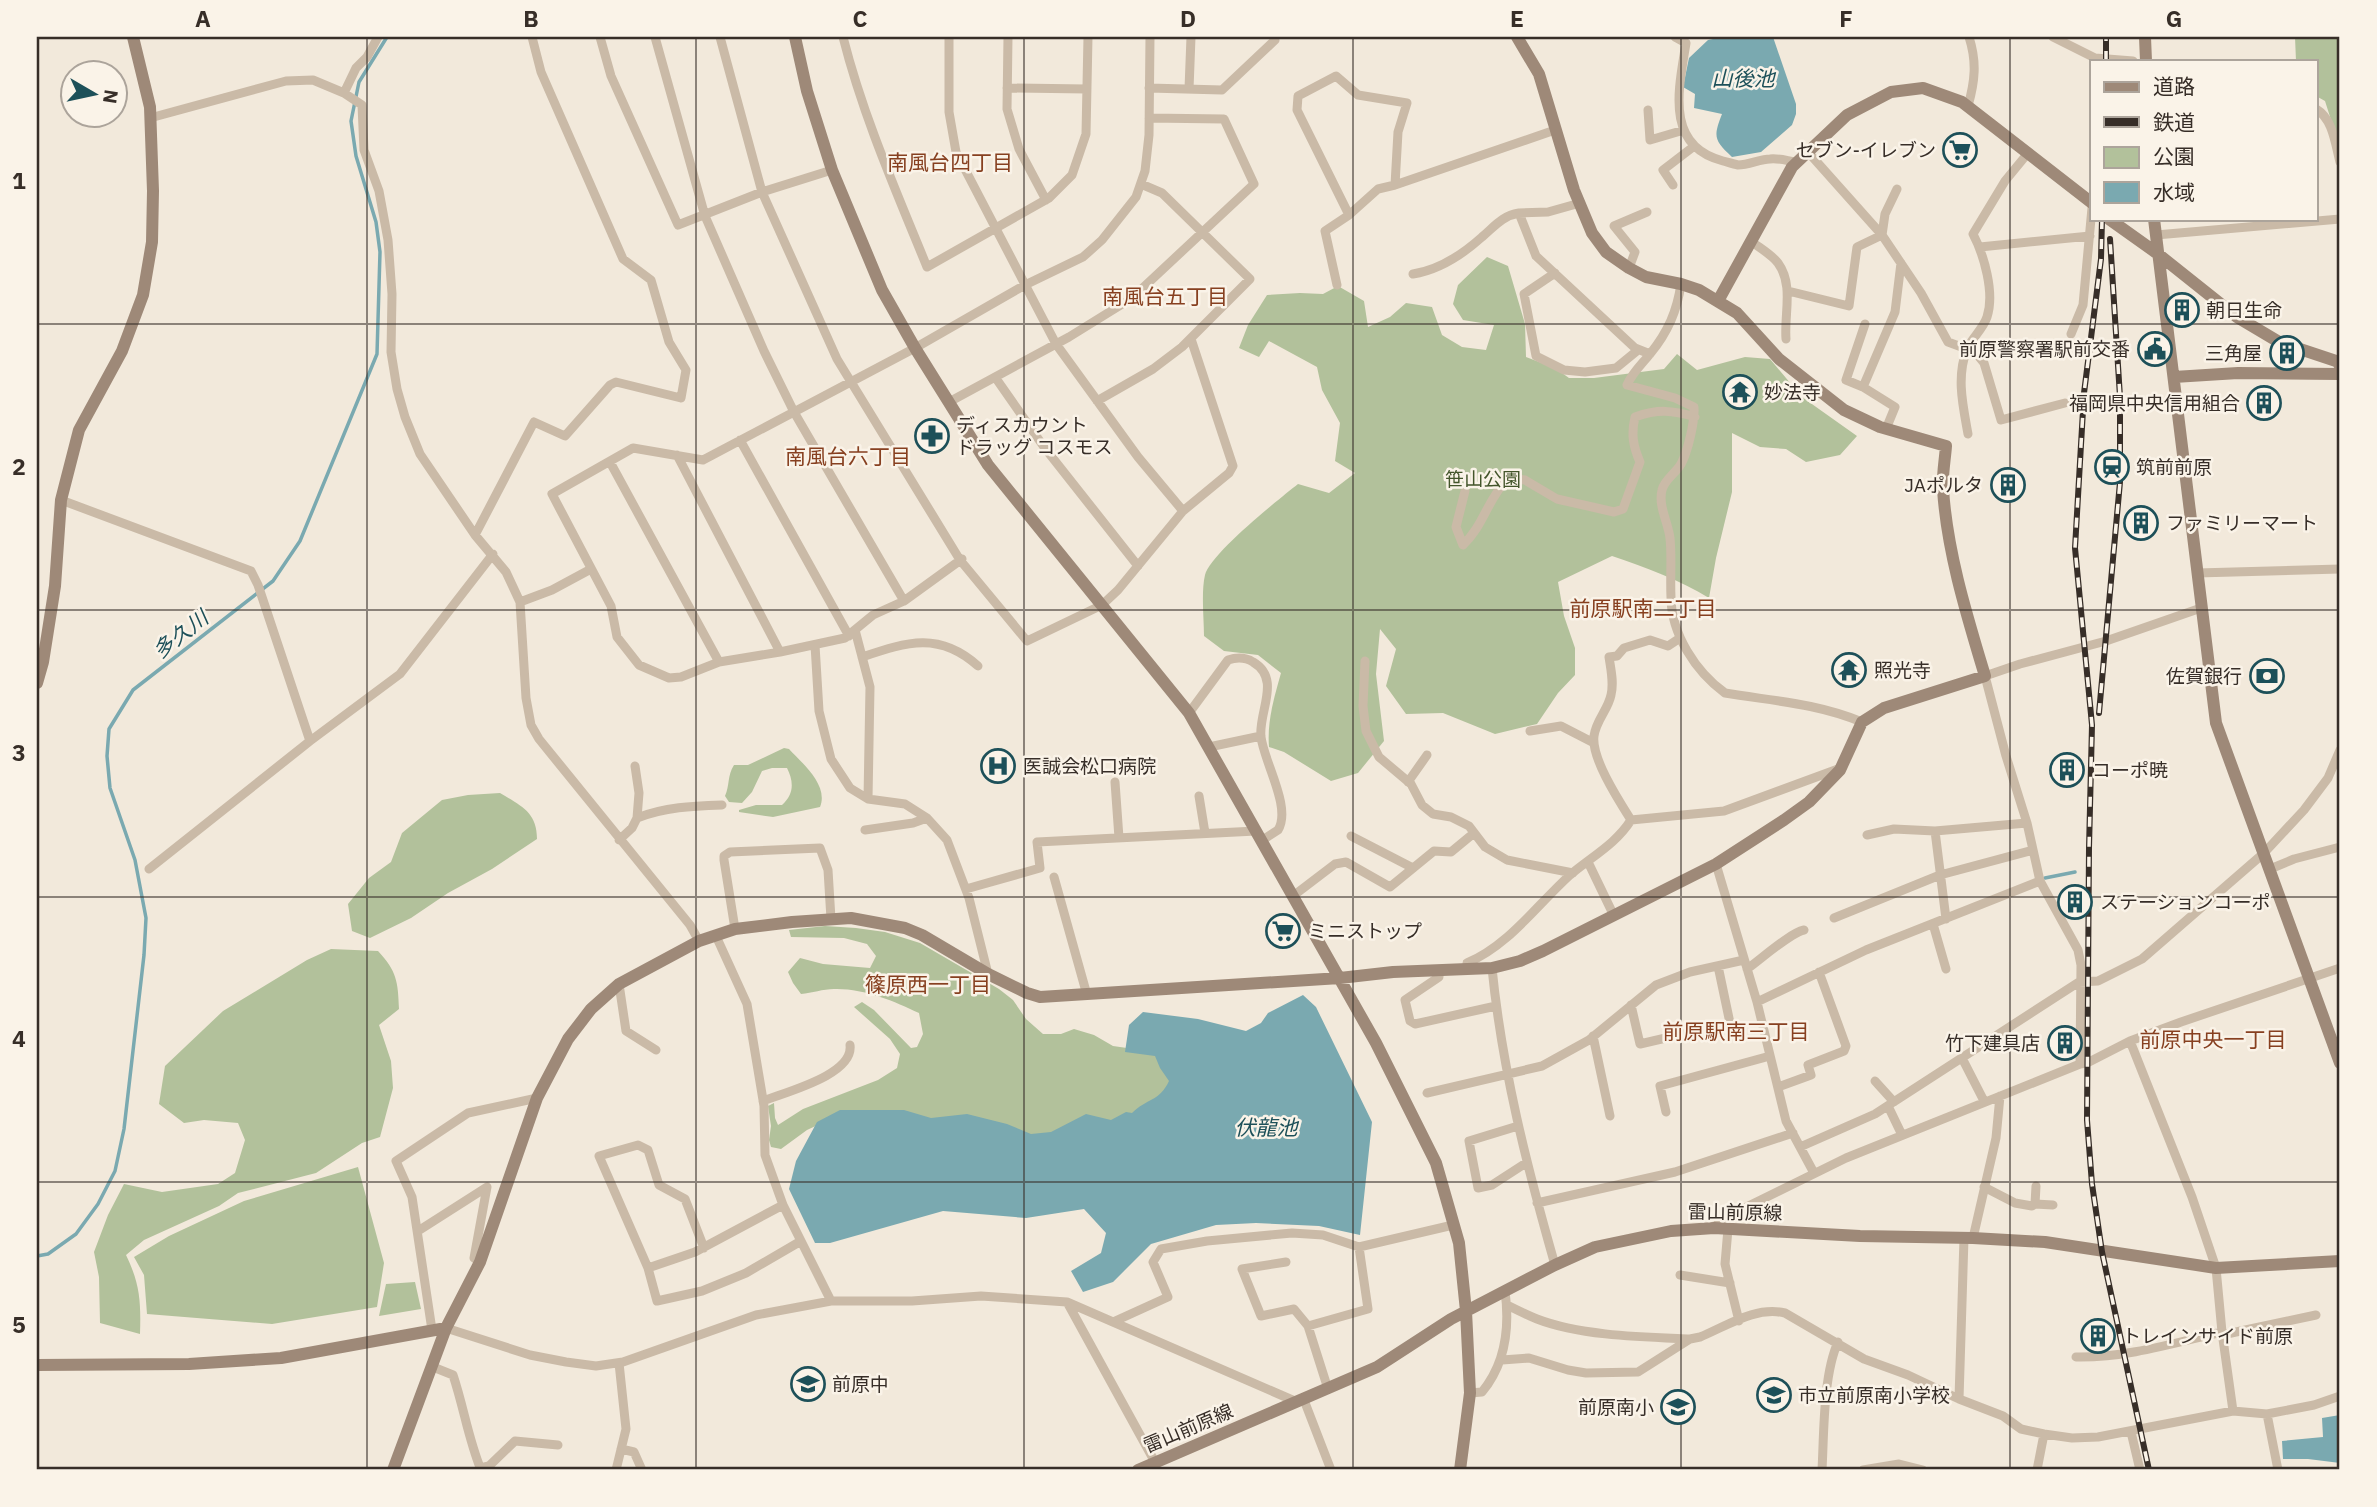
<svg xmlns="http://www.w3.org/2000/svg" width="2377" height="1507" font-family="'IBM Plex Sans','Noto Sans JP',sans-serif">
	<rect width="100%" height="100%" fill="#f2e9db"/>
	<!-- green -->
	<path fill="#b2c19b" d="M2295 37H2340V148L2325 101 2316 96V61H2296Z
		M1487 257 1508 266 1525 324 1526 357 1555 368 1569 378H1594L1664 369 1677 354 1697 370 1745 357 1770 359 1802 397 1857 436 1840 455 1806 462 1786 449 1760 447 1732 433V492L1716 558 1709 598C1680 580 1645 567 1612 556L1558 582 1564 616 1575 648V675L1558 693 1537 724 1495 734 1443 713 1406 714 1386 686 1396 649 1380 629 1376 674 1384 741 1358 773 1331 781 1284 752 1269 747C1267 721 1274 698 1281 673L1258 655 1224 651 1204 636C1204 618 1201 592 1205 575 1210 554 1279 499 1298 484L1329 493 1355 473 1335 461 1340 423 1322 390 1317 367 1269 341 1259 357 1239 348 1248 325 1267 295 1300 293 1323 294 1338 286 1364 301 1368 327 1390 317 1406 303 1432 307 1442 335 1462 347 1486 350 1494 325 1463 320 1453 304 1458 285Z
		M784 748 789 749C802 763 829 785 820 807L773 817 739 812V810L756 805H782C794 794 794 782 787 768H772L762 771 752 792 742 803 729 802 725 796C730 785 727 776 734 765H748Z
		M500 793C521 806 537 812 537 839L492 869 448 893 411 918 370 938 352 931 348 904 369 878 391 862 402 833 442 800 468 795Z
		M825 926 856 928 885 932 920 943 999 989 1013 1000 1026 1019 1043 1034H1061L1074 1029 1094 1035 1113 1046 1155 1052 1173 1081 1168 1095 1129 1119 1034 1140 835 1117 807 1130 781 1149 771 1147 769 1140 771 1126 768 1106 774 1103 775 1118 778 1125 803 1109 878 1080 897 1068 900 1054 890 1039 854 1007 862 1002 874 1010 911 1048 917 1047 923 1034 919 1013C894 1001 863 988 834 989 823 989 812 993 801 994L793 983 788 972 800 958 823 964 870 968 876 956 867 944 844 938 791 937 789 930Z
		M331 949 378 951C397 971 398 982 399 1009L379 1025 391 1061 393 1088 380 1137 362 1143 316 1173 238 1193 219 1206 144 1240 126 1255C140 1284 141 1301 140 1334L100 1323 99 1277 94 1252 108 1215 124 1184 162 1192 218 1184 235 1173 245 1140 238 1123 204 1120 184 1123 159 1104 165 1066 223 1011 307 960Z
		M358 1167 384 1263 377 1307 272 1324 147 1314 144 1275 134 1257 169 1236 244 1201Z
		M415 1282 421 1309 379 1316 386 1284Z"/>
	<!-- water -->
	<path fill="#7aa9b0" d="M1723 37H1773L1796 104V114L1792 125 1761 152 1732 157C1714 140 1713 137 1722 114L1694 108 1695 94 1683 87 1689 58 1708 40Z
		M1303 995 1316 1007 1372 1122 1360 1235 1319 1226 1256 1223 1216 1225 1151 1244 1113 1282 1083 1292 1071 1271 1101 1253 1106 1233 1084 1209 1026 1218 943 1211 830 1243H815L789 1189 796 1161 817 1122 840 1110H904L931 1118 967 1114 1007 1124 1031 1134 1051 1132 1086 1114 1111 1120 1126 1112 1132 1113C1147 1098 1159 1102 1169 1081L1160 1068 1155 1056 1125 1052 1129 1025 1143 1012 1198 1019 1246 1031 1261 1023 1268 1013Z
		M2340 1415V1463L2308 1459H2283L2282 1441 2323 1437 2322 1418Z"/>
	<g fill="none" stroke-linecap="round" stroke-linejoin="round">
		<!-- stream -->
		<path stroke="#7aa9b0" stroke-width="3.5" d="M2045 878 2075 872
			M37 1256 48 1254 76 1234 98 1204 115 1171 124 1129 144 955 146 918 135 860 110 788 107 756 109 729 133 690 273 581 300 541 377 354 380 252 376 222 356 156 351 121 359 82 387 37"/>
		<!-- street -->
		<path stroke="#cabaa7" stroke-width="9" d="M532 37 541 72 623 259 651 280 669 342 686 370 681 398 616 382 610 385 565 436 534 422 475 535 506 572 520 602 526 698 531 725 539 739 690 925 699 941
			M600 37 611 76 678 225 762 192 832 170
			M655 37 705 216 764 351 794 412 904 601
			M720 37 762 192 837 359 960 560 1027 641 1102 605 1118 590 1183 511 1229 473 1233 466 1191 339
			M843 37C863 116 896 191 927 267L1049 198 1072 175 1086 134 1088 37
			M949 37V112L956 152 1056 344 1138 457 1183 511
			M1008 37 1007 109 1019 149 1046 200
			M1675 37 1686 43C1679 88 1664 146 1723 161 1727 162 1733 164 1738 165 1749 165 1760 159 1770 159 1779 158 1788 161 1797 162
			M2053 37 2095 58 2133 61
			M1007 88 1087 89
			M1149 88 1222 90 1275 40 1274 37
			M1189 89 1191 37
			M344 93 356 68 367 57 378 37
			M1968 106C1975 81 1977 62 1969 37
			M2316 109C2333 119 2335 143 2340 162
			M1648 110 1650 140 1684 130
			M150 118 286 81 313 80 344 93 362 105 364 150 379 191 388 240 392 294 391 352 397 389 405 417 420 454 475 535
			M1808 152 1882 235 1921 293 1948 342 1975 352 1984 363 2001 420 2065 403
			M1395 185 1378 189 1349 215 1297 110 1298 96 1336 76 1358 95 1407 103 1398 132 1395 185 1555 130
			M1673 185 1663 170 1693 147
			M1519 213 1548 212 1580 203
			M2156 235 2340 219
			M1752 242C1760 248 1772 255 1778 263 1794 285 1784 314 1786 339
			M1980 247 2090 236
			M1629 268 1635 252 1614 226 1647 212
			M1555 273 1524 294 1536 356 1564 370 1585 372 1616 368 1638 350
			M1413 274C1439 270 1463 254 1482 237 1495 226 1502 216 1519 213L1536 256 1635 348 1650 354
			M1681 284C1677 311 1668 332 1650 354 1642 364 1632 373 1627 385L1675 398 1694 407C1695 421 1688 451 1681 464 1676 473 1664 480 1662 490 1658 506 1668 522 1670 538 1672 557 1670 577 1671 597 1671 634 1696 672 1725 693 1773 701 1816 703 1862 722
			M1337 285 1325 231 1349 215
			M1788 291 1849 306 1857 247 1882 235 1885 214 1897 189
			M2071 334 2083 305 2092 208
			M995 377 1044 447 1138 566
			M1863 387 1846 380 1865 324
			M1097 401 1153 369 1182 347 1250 279 1162 193 1141 184
			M949 402 1069 337 1132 298 1254 184 1224 119 1149 118
			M1886 429 1895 407 1863 387 1895 312 1901 263
			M1968 434C1963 406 1956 377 1967 349 1972 338 1983 329 1987 317 1995 293 1984 255 1973 234L2005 181 2028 153
			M740 440 849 636
			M677 455 780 652
			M610 462 719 662
			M1465 491 1456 527 1463 545C1484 525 1487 500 1508 478L1525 480 1557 499 1614 512 1623 509 1640 462C1633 446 1631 434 1635 417 1658 409 1672 410 1695 417
			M61 500 251 571 258 585 310 741
			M962 559 904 601 873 615 845 638 780 652 719 662 681 677 669 678 639 665 617 637 611 606 552 494 633 448 703 460 915 348 1025 285 1083 257 1102 240 1136 197 1145 171 1149 135 1150 37
			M2197 573 2340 569
			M520 602 552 590 591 569
			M855 630 870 687 868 799
			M815 645 819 711 831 759 850 788 868 799 905 804 927 818 947 840 969 898 988 974
			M862 657C907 642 939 631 978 666
			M1365 661 1363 706 1366 731 1379 757 1411 784 1422 805 1433 814 1451 817 1469 826 1485 847 1507 860 1573 873
			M1189 713 1228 660C1237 657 1245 657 1253 662 1282 679 1258 712 1261 737 1264 762 1292 808 1278 830L1261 841
			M1530 731 1561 726 1594 743
			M1209 747 1261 736
			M635 766 639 793 637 818
			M1115 782 1119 838
			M1408 782 1427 755
			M1199 796 1205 833
			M1631 820C1619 801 1591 758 1594 736 1596 720 1608 710 1611 695 1614 683 1611 670 1609 657L1617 656 1624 648 1650 640 1668 646 1680 638
			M1631 820 1724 811 1838 769
			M865 830 913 823 927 818
			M1867 835 1894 829 1935 831
			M1351 836 1413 868
			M619 840 632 828 637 818C665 807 692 806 722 805
			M1588 862 1614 916
			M1716 864 1757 1002 1786 1121 1814 1173
			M149 869 310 741 400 674 493 554
			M2270 869 2294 859 2340 847
			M1054 877 1087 995
			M966 889 1040 868 1037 842 1256 831
			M1293 896 1335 864 1346 862 1390 887 1434 851 1451 852 1474 833
			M1834 918 1940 875 2033 850
			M1946 919 1935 831 2027 823
			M1933 924 1946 969
			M735 929 724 860V856L730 852 820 848 828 870 831 919
			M716 936 747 1004 764 1106 765 1155 783 1205 831 1301
			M1492 968C1502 1069 1527 1167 1555 1265
			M1467 969V963C1509 945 1537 905 1570 875 1591 857 1616 844 1631 820
			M1747 969C1761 959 1790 933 1804 930
			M1439 970V977L1405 1000 1410 1021 1415 1024 1496 1006
			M619 984 626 1031 656 1050
			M1757 1002 1866 950 2040 881
			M1631 1005 1640 1044 1730 1023 1718 966
			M1593 1036 1610 1116
			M2130 1041 2192 1197 2216 1268 2222 1332 2233 1411
			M1962 1058 1984 1101
			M2080 1064 2081 965 2078 950 2040 881 2027 823 2006 756 1985 676 2020 664 2106 641 2201 608
			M1875 1081 1894 1102
			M1778 1087 1811 1075 1808 1065 1844 1051 1846 1046 1819 972
			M1427 1093 1542 1066 1589 1040 1656 985 1690 972 1744 960
			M763 1101C785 1092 854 1075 850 1045
			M1888 1106 1902 1135
			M1666 1112 1660 1086 1770 1056
			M1518 1126 1469 1141 1478 1188 1492 1185 1526 1163
			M1800 1147 1875 1114 2079 982 2098 981 2142 959 2264 853 2304 810 2328 778 2340 750
			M1984 1187 2015 1203 2032 1206 2035 1204 2036 1186
			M1537 1203 1675 1172 1793 1133
			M2035 1204 2053 1205
			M1714 1228 1722 1219 1846 1158 2080 1064 2087 1063 2130 1041 2181 1022 2340 968
			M1728 1229 1725 1264 1739 1321
			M418 1231 487 1187 474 1258 480 1262
			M1973 1238 1996 1138 2000 1096
			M704 1248 685 1199 659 1185 648 1150 638 1145 599 1156 648 1268 657 1301 702 1291 746 1273 801 1241
			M1286 1262 1242 1269 1261 1316 1294 1309 1308 1326 1328 1389
			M648 1268 695 1252 783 1205
			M1680 1275 1730 1283
			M1067 1302 1156 1464
			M1507 1305C1517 1310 1527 1315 1537 1319 1581 1336 1643 1337 1690 1339
			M1113 1322 1168 1297 1153 1262 1161 1249 1207 1241 1292 1233 1323 1235 1359 1247 1453 1225
			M1308 1326 1368 1309 1359 1247
			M446 1328 530 1355 566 1362 596 1366 623 1362 756 1315 831 1301H912L981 1296 1067 1302 1297 1402
			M432 1330 412 1197 396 1161 468 1113 537 1098
			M2222 1335 2316 1315
			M2076 1357C2126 1358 2174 1343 2222 1332
			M1502 1360 1529 1358 1568 1370 1586 1373 1638 1372 1690 1339 1700 1337C1727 1326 1755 1306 1785 1313L1864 1359 1908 1375 1959 1399 2003 1416 2021 1429 2044 1434 2072 1438 2098 1437 2233 1411 2267 1414 2314 1405 2340 1396
			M433 1367 453 1375C464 1408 468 1438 481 1470
			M1470 1393 1482 1392C1506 1363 1510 1328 1505 1291
			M1959 1399 1964 1238
			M1304 1400 1331 1470
			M2267 1414 2278 1470
			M2131 1432 2140 1470
			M621 1449 634 1452 642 1470
			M480 1468 489 1466 515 1441 558 1445
			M616 1470 626 1429 619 1363
			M1822 1470C1824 1434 1823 1375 1838 1342
			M1863 1470 1899 1464 1923 1470
			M2037 1470 2044 1434"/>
		<!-- secondary -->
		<path stroke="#9e8978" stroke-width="12" d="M795 37 807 91 832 170 882 290 915 348 988 465 1189 713 1376 1043 1436 1163 1459 1243 1466 1311 1470 1393 1460 1470
			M2145 37 2146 61
			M2109 219 2158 254 2237 317 2279 342 2336 361 2340 365
			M2154 219 2216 723 2340 1063
			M1718 301 1792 167 1847 115 1891 92 1923 88 1962 102 2092 203
			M2174 377 2238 373 2340 374
			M37 683 43 662 55 586 61 500 79 430 122 351 143 295 152 242 153 191 150 107 133 37
			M37 1365 189 1364 281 1358 446 1328
			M393 1470 446 1328 480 1262 537 1098 568 1039 591 1009 619 984 699 941 735 929 792 922 851 918 905 928 922 935 988 974 1027 993 1040 997 1340 978 1393 972 1492 968 1520 961 1543 951 1716 864 1784 820 1809 802 1840 770 1862 722 1884 708 1985 676C1967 616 1947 552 1943 489 1942 475 1945 460 1946 446L1880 427 1844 410 1779 359 1737 313 1699 290 1681 284 1646 277 1629 268 1606 252 1592 233 1574 190 1539 74 1517 37
			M1138 1470 1377 1367 1451 1319 1555 1265 1595 1247 1671 1231 1714 1228 1860 1236 1973 1238 2045 1242 2216 1268 2340 1261"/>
		<!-- rail casing -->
		<g stroke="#372e28" stroke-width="6">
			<path id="rail" d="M2106 61V37
				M2102 219 2101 259 2084 393 2075 548 2092 725 2089 848 2087 1120 2092 1184 2102 1252 2149 1470
				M2099 713 2120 482V397L2110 239"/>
		</g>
		<!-- rail -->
		<use href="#rail" stroke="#faf3e8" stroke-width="3.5" stroke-dasharray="10" stroke-linecap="butt"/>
	</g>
	<!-- grid -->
	<path fill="none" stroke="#372e28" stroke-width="2" stroke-opacity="0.55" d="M367 37V1470M696 37V1470M1024 37V1470M1353 37V1470M1681 37V1470M2010 37V1470M37 324H2340M37 610H2340M37 897H2340M37 1182H2340"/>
	<!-- icons -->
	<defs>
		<g id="supermarket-ring" transform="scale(1.75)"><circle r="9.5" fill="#faf3e8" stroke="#1d5059" stroke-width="1.5"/><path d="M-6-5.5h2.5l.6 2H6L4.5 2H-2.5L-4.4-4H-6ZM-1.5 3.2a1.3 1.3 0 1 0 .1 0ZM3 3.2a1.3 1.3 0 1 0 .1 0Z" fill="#1d5059"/></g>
		<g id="building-ring" transform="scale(1.75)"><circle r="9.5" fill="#faf3e8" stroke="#1d5059" stroke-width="1.5"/><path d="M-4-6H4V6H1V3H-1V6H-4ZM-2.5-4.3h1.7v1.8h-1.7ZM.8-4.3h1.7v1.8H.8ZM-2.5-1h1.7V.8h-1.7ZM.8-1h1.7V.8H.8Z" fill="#1d5059"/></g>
		<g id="civic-ring" transform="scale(1.75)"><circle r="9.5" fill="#faf3e8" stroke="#1d5059" stroke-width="1.5"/><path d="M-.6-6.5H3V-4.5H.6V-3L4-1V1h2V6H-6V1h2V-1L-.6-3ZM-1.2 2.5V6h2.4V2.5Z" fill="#1d5059"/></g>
		<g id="temple-ring" transform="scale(1.75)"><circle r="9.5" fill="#faf3e8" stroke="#1d5059" stroke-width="1.5"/><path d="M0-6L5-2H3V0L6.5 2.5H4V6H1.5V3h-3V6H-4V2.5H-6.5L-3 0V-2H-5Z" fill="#1d5059"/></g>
		<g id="pharmacy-ring" transform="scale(1.75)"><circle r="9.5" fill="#faf3e8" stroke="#1d5059" stroke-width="1.5"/><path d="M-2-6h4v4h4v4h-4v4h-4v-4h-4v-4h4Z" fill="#1d5059"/></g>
		<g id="station-ring" transform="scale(1.75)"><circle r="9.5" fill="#faf3e8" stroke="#1d5059" stroke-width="1.5"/><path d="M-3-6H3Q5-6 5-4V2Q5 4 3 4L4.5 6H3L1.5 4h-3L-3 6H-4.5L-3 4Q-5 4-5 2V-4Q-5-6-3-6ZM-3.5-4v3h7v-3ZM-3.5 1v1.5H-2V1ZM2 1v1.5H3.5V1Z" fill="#1d5059"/></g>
		<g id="bank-ring" transform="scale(1.75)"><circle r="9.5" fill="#faf3e8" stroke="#1d5059" stroke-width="1.5"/><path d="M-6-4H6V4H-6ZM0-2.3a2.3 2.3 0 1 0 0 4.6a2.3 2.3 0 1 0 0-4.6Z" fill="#1d5059"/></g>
		<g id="hospital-ring" transform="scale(1.75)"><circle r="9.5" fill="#faf3e8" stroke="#1d5059" stroke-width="1.5"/><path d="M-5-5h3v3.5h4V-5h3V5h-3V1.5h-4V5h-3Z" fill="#1d5059"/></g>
		<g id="school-ring" transform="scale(1.75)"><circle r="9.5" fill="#faf3e8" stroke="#1d5059" stroke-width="1.5"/><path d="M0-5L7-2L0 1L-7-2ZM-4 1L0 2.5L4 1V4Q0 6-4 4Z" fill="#1d5059"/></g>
	</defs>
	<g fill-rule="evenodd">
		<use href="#supermarket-ring" x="1960" y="150"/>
		<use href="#building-ring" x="2182" y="310"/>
		<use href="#civic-ring" x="2155" y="349"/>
		<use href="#building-ring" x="2287" y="353"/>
		<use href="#temple-ring" x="1740" y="392"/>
		<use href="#building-ring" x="2264" y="403"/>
		<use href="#pharmacy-ring" x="932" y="436"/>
		<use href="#station-ring" x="2112" y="467"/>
		<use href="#building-ring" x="2008" y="485"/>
		<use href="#building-ring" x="2141" y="523"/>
		<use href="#temple-ring" x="1849" y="670"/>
		<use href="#bank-ring" x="2267" y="676"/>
		<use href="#hospital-ring" x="998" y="766"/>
		<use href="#building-ring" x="2067" y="770"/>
		<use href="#building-ring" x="2075" y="902"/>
		<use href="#supermarket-ring" x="1283" y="931"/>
		<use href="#building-ring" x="2065" y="1043"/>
		<use href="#building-ring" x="2098" y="1336"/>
		<use href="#school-ring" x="808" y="1384"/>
		<use href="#school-ring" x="1774" y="1395"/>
		<use href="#school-ring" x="1678" y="1407"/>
	</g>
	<g text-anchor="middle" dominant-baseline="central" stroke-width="5" stroke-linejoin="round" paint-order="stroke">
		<!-- poi labels -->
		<g font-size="19" fill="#372e28" stroke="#faf3e8" text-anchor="start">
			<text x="1936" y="150" text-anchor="end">セブン-イレブン</text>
			<text x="2206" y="310">朝日生命</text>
			<text x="2130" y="349" text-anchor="end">前原警察署駅前交番</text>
			<text x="2262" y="353" text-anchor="end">三角屋</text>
			<text x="1764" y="392">妙法寺</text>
			<text x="2240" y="403" text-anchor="end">福岡県中央信用組合</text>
			<text x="956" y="425">ディスカウント<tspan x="956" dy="22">ドラッグ コスモス</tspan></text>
			<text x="2136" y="467">筑前前原</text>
			<text x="1983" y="485" text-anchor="end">JAポルタ</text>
			<text x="2166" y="523">ファミリーマート</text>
			<text x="1874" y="670">照光寺</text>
			<text x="2242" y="676" text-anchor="end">佐賀銀行</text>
			<text x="1023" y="766">医誠会松口病院</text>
			<text x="2092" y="770">コーポ暁</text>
			<text x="2100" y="902">ステーションコーポ</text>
			<text x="1308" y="931">ミニストップ</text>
			<text x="2040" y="1043" text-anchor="end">竹下建具店</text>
			<text x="2122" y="1336">トレインサイド前原</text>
			<text x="832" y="1384">前原中</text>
			<text x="1798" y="1395">市立前原南小学校</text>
			<text x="1654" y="1407" text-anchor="end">前原南小</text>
		</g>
		<!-- park labels -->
		<g font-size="19" fill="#43552b" stroke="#faf3e8">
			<text x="1483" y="479">笹山公園</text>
		</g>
		<!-- street labels -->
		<g font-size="19" fill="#372e28" stroke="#faf3e8">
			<text transform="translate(1735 1212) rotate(1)">雷山前原線</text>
			<text transform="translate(1188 1428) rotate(-23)">雷山前原線</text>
		</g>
		<!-- water labels -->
		<g font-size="21" font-style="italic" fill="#1d5059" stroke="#faf3e8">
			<text x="1743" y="78">山後池</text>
			<text transform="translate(180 634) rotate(-38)">多久川</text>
			<text x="1266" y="1127">伏龍池</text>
		</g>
		<!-- neighbourhood labels -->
		<g font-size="21" fill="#874020" stroke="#faf3e8">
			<text x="950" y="162">南風台四丁目</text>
			<text x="1165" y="296">南風台五丁目</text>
			<text x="848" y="456">南風台六丁目</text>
			<text x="1643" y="608">前原駅南二丁目</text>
			<text x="928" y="984">篠原西一丁目</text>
			<text x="1736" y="1031">前原駅南三丁目</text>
			<text x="2213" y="1039">前原中央一丁目</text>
		</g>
	</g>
	<!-- border -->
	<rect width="2377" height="1507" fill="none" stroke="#faf3e8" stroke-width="77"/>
	<!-- legend -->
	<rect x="2090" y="60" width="228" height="161" fill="#faf3e8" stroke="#aca49b" stroke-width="2"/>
	<rect x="2104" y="82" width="35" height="10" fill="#9e8978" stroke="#aca49b" stroke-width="2"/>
	<text x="2153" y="94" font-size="21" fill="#372e28">道路</text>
	<rect x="2104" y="117" width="35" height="10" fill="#372e28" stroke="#aca49b" stroke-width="2"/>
	<text x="2153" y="130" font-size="21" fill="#372e28">鉄道</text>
	<rect x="2104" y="147" width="35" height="21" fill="#b2c19b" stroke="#aca49b" stroke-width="2"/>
	<text x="2153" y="164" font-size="21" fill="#372e28">公園</text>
	<rect x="2104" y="182" width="35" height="21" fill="#7aa9b0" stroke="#aca49b" stroke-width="2"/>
	<text x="2153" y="200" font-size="21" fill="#372e28">水域</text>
	<!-- north arrow -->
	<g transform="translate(94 94) rotate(99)"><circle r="33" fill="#faf3e8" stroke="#aca49b" stroke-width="2"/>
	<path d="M0-5L12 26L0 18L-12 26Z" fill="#1d5059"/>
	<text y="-10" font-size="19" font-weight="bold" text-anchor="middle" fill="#372e28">N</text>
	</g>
	<rect x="38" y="38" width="2300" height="1430" fill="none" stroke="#372e28" stroke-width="2.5"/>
	<g font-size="23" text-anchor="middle" font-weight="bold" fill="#372e28">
		<text x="203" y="27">A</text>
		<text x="531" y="27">B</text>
		<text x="860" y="27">C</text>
		<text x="1188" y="27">D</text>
		<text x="1517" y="27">E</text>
		<text x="1846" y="27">F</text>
		<text x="2174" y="27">G</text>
		<text x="19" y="189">1</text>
		<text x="19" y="475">2</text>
		<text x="19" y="761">3</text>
		<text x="19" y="1047">4</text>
		<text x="19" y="1333">5</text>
	</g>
</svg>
